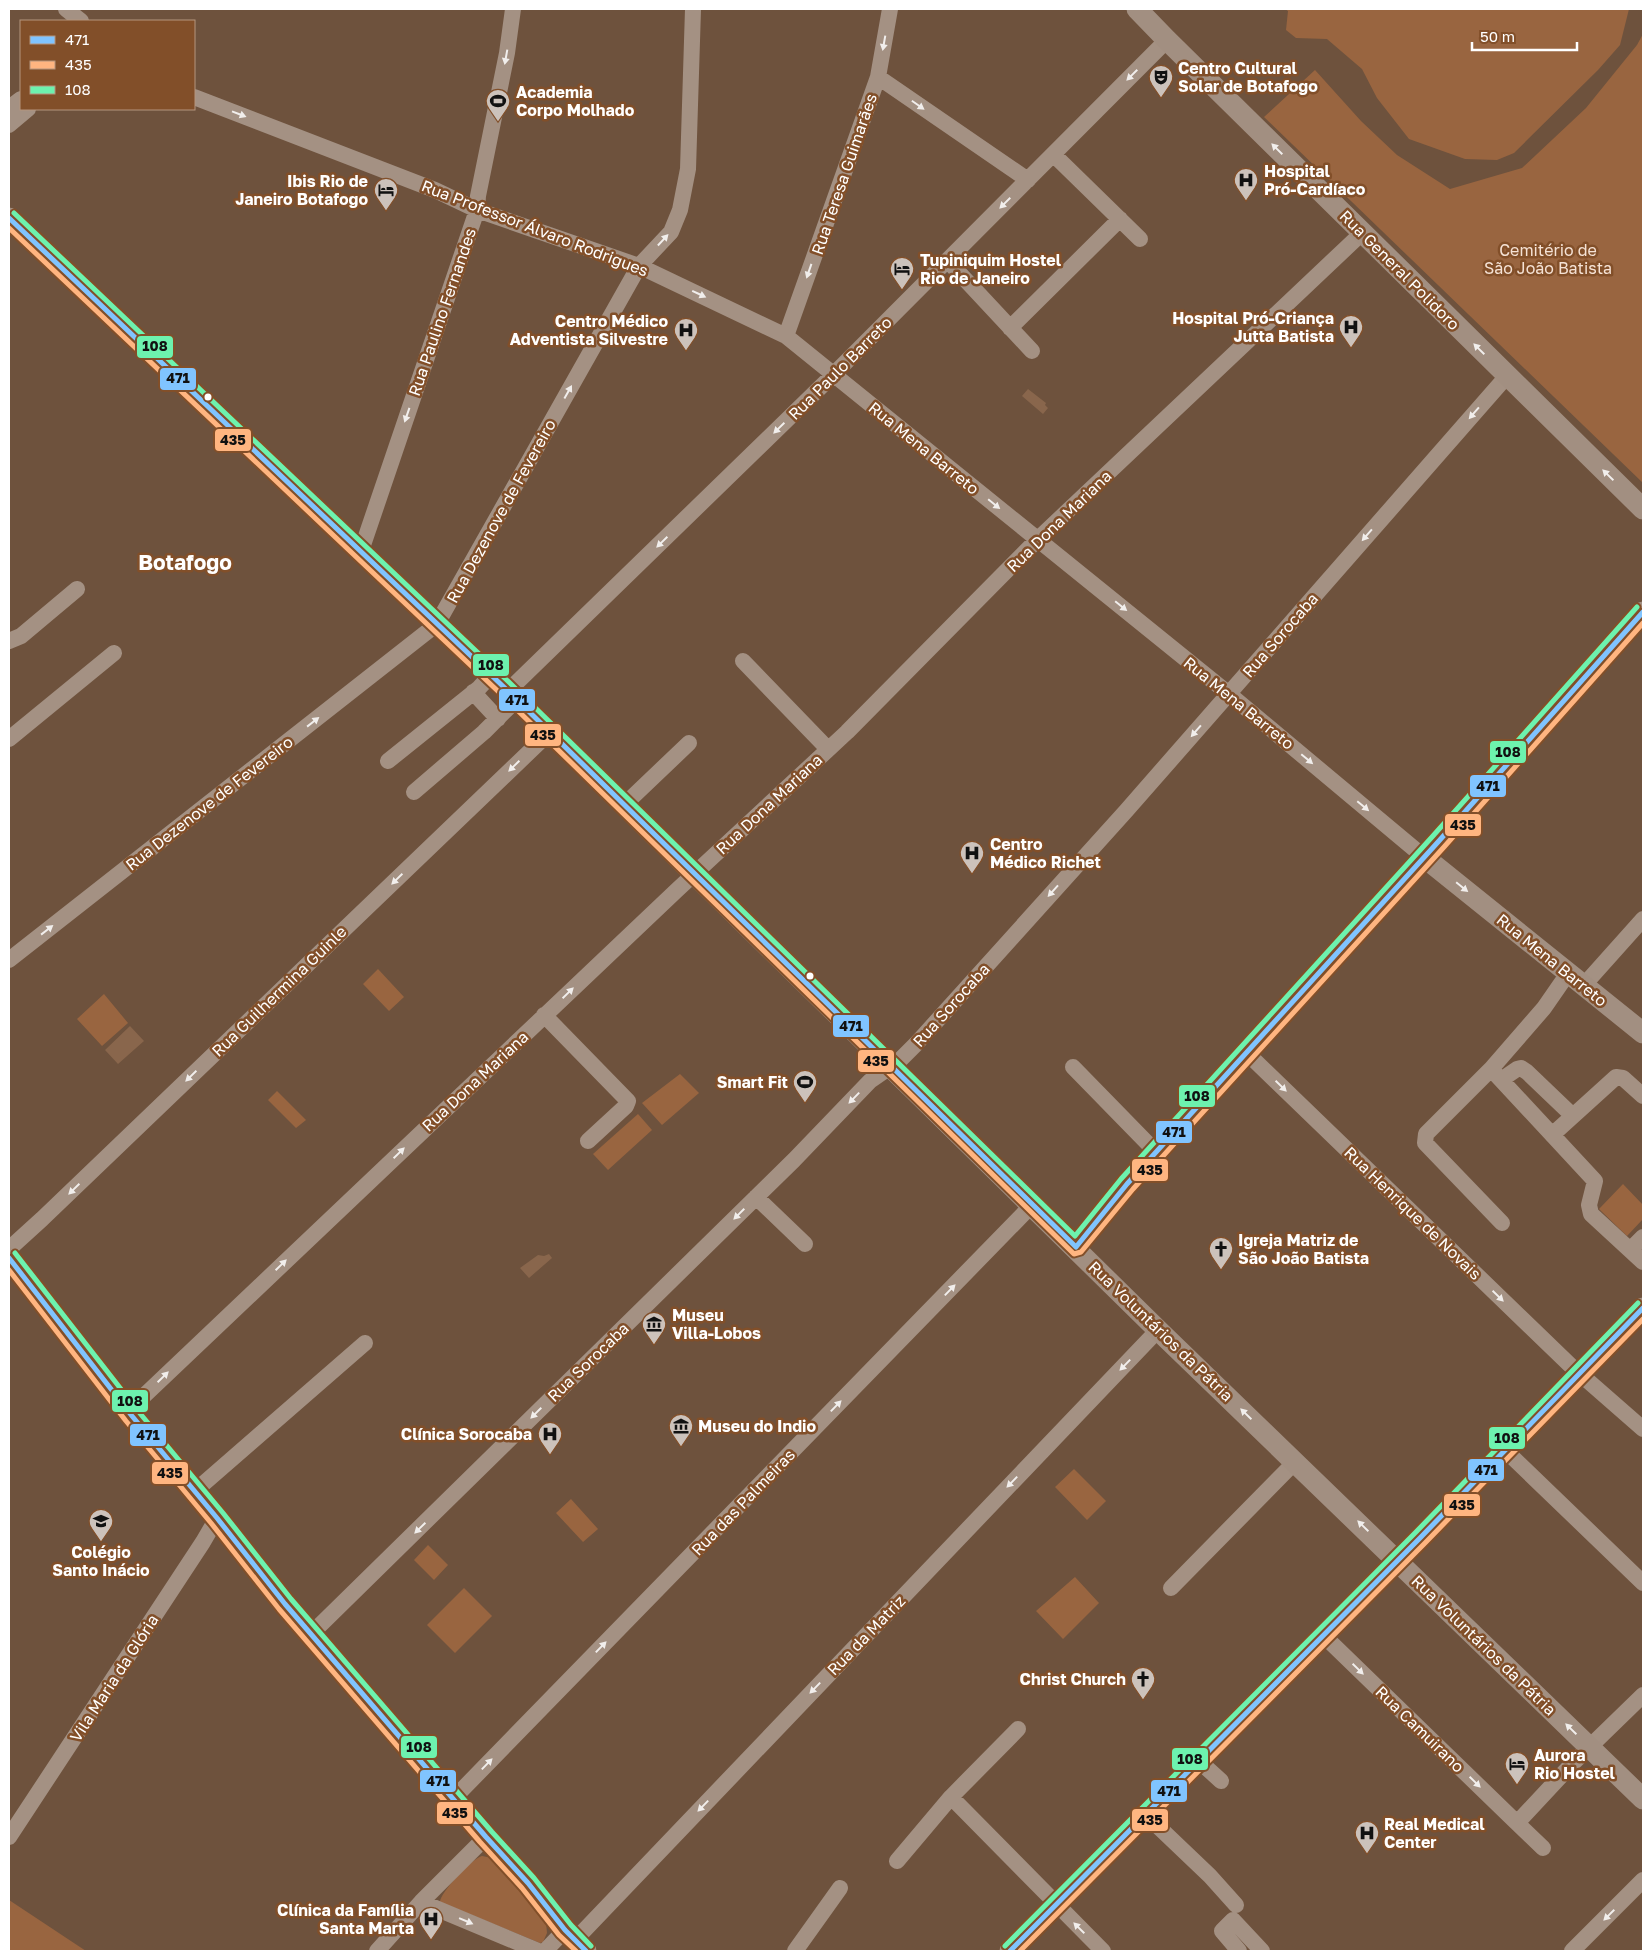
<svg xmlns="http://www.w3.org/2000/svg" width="1652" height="1960" font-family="'Golos Text',sans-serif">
	<rect width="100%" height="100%" fill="#6e523d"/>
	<!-- green -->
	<path fill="#996540" d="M1285 9H1629L1620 45 1598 70 1514 153 1497 160 1465 159 1409 139 1377 98 1362 69 1327 39 1296 38 1286 30 1288 11Z
		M1643 34V483L1264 117 1315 70 1361 121 1397 155 1450 189 1522 168 1586 108 1637 45Z
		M378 969 404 997 389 1011 363 984Z
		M104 994 128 1023 102 1046 77 1019Z
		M680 1074 699 1093 662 1125 642 1103Z
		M277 1091 306 1120 296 1128 268 1100Z
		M638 1114 652 1130 608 1170 593 1154Z
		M1623 1184 1643 1205V1219L1627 1236 1599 1209Z
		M1074 1469 1106 1501 1087 1520 1055 1487Z
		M571 1499 598 1529 583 1542 556 1513Z
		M428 1545 448 1565 434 1580 414 1560Z
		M1075 1577 1099 1603 1063 1639 1036 1611Z
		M464 1588 492 1616 455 1653 427 1625Z
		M482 1856 492 1858 528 1898 546 1922 547 1933 543 1942 540 1943 440 1902C440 1893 472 1858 482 1856Z
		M9 1900 86 1951H9Z"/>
	<!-- water -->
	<path fill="#89664c" d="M1028 389 1046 403 1045 405 1048 408 1043 414 1022 396Z
		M130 1026 144 1041 118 1064 105 1050Z
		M549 1254 552 1258 529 1278 520 1268 538 1255 544 1256Z"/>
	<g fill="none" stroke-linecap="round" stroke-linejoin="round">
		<!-- minor -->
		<path stroke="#a49183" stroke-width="16" d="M66 9 81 21
			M878 77 1028 180
			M194 97 435 190 477 210 639 266 786 336 1229 694 1424 857 1127 1184 1076 1247
			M9 108 21 99
			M9 125 28 109
			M1054 155 1140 239
			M948 261 1032 351
			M1010 328 1120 219
			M786 336 878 77 890 9
			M361 551 477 210 478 196 507 53 513 9
			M9 641 21 636 77 589
			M743 661 828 749
			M508 691 833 375 1167 40
			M473 692 498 719
			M9 739 114 653
			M388 761 479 688 491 675
			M414 792 484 732 517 699
			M624 805 689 743
			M9 960 437 624 639 266 671 232 680 210 688 169 693 9
			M1584 985 1643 919
			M544 1015 628 1101 626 1106 588 1141
			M1247 1051 1251 1057 1571 1366 1643 1429
			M1073 1067 1156 1152
			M1491 1069 1544 1008 1562 982
			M1501 1080 1517 1069 1521 1068 1527 1072 1573 1116
			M1552 1135 1616 1077 1623 1078 1643 1096
			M756 1197 805 1244
			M1502 1223 1425 1143 1426 1134 1491 1069 1595 1181 1589 1205 1591 1214 1643 1262
			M9 1249 42 1219 549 733
			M1630 1250 1643 1237
			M128 1411 677 890 847 732 1038 539 1362 233
			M1505 1450 1643 1583
			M195 1491 365 1343
			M1171 1588 1295 1462
			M311 1634 794 1160 870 1081 899 1061 916 1044 1126 811 1507 376
			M1323 1635 1517 1823 1572 1764 1643 1695
			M1199 1761 1221 1781
			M951 1797 1103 1951
			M453 1799 1032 1205
			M1145 1814 1210 1876 1236 1905
			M1517 1823 1543 1848
			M9 1837 203 1542 217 1518
			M897 1861 951 1797 1018 1729
			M421 1902 538 1951
			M575 1940 1158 1330
			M377 1951 421 1902 486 1837
			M545 1951 565 1930
			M795 1951 840 1888
			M1239 1951 1222 1931 1233 1920 1262 1951
			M1572 1951 1643 1880"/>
		<!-- major -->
		<path stroke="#a28f81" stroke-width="21" d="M1137 9 1167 40 1643 509
			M9 218 508 691 1158 1330 1643 1799
			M1643 612 1424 857 1643 1033
			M9 1258 132 1416 217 1518 285 1604 486 1837 528 1883 565 1930 586 1951
			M1010 1951 1420 1538 1643 1308"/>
		<!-- bus-1 casing -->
		<g stroke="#824f29" stroke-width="9">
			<path id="bus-1" d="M9 218 508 691 1076 1247 1127 1184 1438 842 1643 612
				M9 1258 132 1416 217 1518 285 1604 486 1837 528 1883 565 1930 586 1951
				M1010 1951 1420 1538 1643 1308"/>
		</g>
		<!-- bus-2 casing -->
		<g stroke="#824f29" stroke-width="9">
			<path id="bus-2" d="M9 228 503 696 1074 1254 1081 1252 1133 1189 1444 847 1643 623
				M9 1270 126 1421 211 1523 279 1609 480 1842 522 1888 559 1935 576 1951
				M1020 1951 1425 1543 1643 1319"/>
		</g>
		<!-- bus-3 casing -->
		<g stroke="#824f29" stroke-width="9">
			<path id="bus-3" d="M14 213 513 686 1075 1236 1121 1179 1432 837 1637 607
				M15 1253 138 1411 223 1513 291 1599 492 1832 534 1878 571 1925 591 1946
				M1005 1946 1415 1533 1638 1303"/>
		</g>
		<!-- bus-1 -->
		<use href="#bus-1" stroke="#80c4ff" stroke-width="5"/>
		<!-- bus-2 -->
		<use href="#bus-2" stroke="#ffb580" stroke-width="5"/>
		<!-- bus-3 -->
		<use href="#bus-3" stroke="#6df2ae" stroke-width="5"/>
	</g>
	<!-- one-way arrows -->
	<defs><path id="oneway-solid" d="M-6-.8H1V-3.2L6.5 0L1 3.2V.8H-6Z" transform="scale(1.25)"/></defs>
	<g fill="#f1eeec">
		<use href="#oneway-solid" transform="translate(884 43) rotate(100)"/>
		<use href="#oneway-solid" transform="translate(506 57) rotate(100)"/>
		<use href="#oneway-solid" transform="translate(1132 75) rotate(135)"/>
		<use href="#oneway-solid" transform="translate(918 105) rotate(35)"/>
		<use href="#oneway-solid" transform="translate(239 114) rotate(21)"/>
		<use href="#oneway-solid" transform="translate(1277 149) rotate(-135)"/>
		<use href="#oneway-solid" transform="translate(1005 203) rotate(135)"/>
		<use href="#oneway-solid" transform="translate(663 240) rotate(-47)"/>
		<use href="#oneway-solid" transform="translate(809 271) rotate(109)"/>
		<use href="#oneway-solid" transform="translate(699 294) rotate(25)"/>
		<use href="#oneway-solid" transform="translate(1479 349) rotate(-135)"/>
		<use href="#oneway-solid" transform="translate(568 392) rotate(-61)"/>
		<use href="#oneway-solid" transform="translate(1474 413) rotate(131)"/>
		<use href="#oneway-solid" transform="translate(407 415) rotate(109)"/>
		<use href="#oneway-solid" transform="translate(779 428) rotate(136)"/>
		<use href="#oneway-solid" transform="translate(1608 475) rotate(-136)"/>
		<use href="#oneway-solid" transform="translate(994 504) rotate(39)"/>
		<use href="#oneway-solid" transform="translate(1367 535) rotate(131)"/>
		<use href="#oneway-solid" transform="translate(662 542) rotate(136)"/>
		<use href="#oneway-solid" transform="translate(1121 606) rotate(39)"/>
		<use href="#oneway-solid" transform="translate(313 722) rotate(-38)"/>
		<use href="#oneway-solid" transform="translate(1196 731) rotate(131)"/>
		<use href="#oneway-solid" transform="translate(1307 759) rotate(40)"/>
		<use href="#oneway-solid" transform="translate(514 766) rotate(136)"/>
		<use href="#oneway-solid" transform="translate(1363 806) rotate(40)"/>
		<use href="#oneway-solid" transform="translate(397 879) rotate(136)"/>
		<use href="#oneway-solid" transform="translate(1462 887) rotate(39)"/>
		<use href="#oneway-solid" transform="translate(1053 891) rotate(132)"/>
		<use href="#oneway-solid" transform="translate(47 930) rotate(-38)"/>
		<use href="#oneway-solid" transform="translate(568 993) rotate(-44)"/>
		<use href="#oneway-solid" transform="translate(191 1076) rotate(136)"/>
		<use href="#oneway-solid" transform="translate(1281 1086) rotate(44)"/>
		<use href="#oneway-solid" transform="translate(854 1098) rotate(134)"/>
		<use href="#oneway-solid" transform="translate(399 1153) rotate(-44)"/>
		<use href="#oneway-solid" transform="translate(74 1189) rotate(136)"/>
		<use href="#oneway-solid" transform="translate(739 1214) rotate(135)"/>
		<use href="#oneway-solid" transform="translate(281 1265) rotate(-44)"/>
		<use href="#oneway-solid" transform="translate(950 1290) rotate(-46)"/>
		<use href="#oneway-solid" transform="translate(1498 1296) rotate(44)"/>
		<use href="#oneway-solid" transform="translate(1125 1365) rotate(134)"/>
		<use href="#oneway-solid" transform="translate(163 1377) rotate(-44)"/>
		<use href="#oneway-solid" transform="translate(836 1406) rotate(-46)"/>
		<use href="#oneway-solid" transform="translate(536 1413) rotate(135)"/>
		<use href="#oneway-solid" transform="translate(1246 1414) rotate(-136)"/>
		<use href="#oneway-solid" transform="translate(1012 1482) rotate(134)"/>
		<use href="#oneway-solid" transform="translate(1363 1526) rotate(-136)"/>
		<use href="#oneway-solid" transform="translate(420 1528) rotate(136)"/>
		<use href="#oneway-solid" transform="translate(601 1647) rotate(-46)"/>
		<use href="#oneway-solid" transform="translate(1358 1669) rotate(44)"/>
		<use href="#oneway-solid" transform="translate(815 1688) rotate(134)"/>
		<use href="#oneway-solid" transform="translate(1571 1729) rotate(-136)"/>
		<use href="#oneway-solid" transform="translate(487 1764) rotate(-46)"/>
		<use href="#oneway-solid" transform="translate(1475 1782) rotate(44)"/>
		<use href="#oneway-solid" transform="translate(703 1806) rotate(134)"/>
		<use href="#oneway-solid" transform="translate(1609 1915) rotate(135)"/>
		<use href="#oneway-solid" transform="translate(466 1921) rotate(23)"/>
		<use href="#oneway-solid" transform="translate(1079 1928) rotate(-135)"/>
	</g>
	<!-- icons -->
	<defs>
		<g id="theatre-pin" transform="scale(1.25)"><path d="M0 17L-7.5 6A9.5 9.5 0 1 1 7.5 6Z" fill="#ccc2bb" stroke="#824f29"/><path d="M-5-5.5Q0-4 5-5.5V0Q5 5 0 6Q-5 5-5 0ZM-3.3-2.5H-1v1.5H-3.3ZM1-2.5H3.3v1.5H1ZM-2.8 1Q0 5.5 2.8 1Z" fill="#111"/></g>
		<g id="stadium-pin" transform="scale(1.25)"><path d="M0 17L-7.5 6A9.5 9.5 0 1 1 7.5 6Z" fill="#ccc2bb" stroke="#824f29"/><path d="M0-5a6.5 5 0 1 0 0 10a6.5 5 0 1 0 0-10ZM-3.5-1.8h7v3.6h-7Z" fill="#111"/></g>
		<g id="hospital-pin" transform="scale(1.25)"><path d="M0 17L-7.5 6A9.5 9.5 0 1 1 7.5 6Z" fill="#ccc2bb" stroke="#824f29"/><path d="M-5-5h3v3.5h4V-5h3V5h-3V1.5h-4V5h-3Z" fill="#111"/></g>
		<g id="hotel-pin" transform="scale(1.25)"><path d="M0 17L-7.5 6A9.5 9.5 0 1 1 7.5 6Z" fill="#ccc2bb" stroke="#824f29"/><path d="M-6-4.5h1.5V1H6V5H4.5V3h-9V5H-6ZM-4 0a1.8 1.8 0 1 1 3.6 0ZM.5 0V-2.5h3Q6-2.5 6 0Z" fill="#111"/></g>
		<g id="church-pin" transform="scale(1.25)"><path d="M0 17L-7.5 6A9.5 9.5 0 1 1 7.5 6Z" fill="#ccc2bb" stroke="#824f29"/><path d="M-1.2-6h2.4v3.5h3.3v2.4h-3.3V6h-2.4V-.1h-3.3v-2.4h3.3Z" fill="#111"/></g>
		<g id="museum-pin" transform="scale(1.25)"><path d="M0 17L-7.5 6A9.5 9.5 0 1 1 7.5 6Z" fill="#ccc2bb" stroke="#824f29"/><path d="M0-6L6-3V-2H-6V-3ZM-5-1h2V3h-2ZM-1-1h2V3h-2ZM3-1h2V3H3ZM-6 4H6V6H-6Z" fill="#111"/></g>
		<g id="school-pin" transform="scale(1.25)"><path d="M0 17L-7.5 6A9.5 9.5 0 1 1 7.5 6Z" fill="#ccc2bb" stroke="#824f29"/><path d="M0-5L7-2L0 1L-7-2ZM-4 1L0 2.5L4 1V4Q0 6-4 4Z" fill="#111"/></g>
	</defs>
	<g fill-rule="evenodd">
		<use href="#theatre-pin" x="1161" y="77"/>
		<use href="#stadium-pin" x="498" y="101"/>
		<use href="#hospital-pin" x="1246" y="180"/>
		<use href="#hotel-pin" x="386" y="190"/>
		<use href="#hotel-pin" x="902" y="269"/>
		<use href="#hospital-pin" x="1351" y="327"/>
		<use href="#hospital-pin" x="686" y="330"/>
		<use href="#hospital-pin" x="972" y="853"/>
		<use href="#stadium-pin" x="805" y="1082"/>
		<use href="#church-pin" x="1221" y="1249"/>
		<use href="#museum-pin" x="654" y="1324"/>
		<use href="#museum-pin" x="681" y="1426"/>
		<use href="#hospital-pin" x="550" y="1434"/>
		<use href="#school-pin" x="101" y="1521"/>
		<use href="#church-pin" x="1143" y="1679"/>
		<use href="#hotel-pin" x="1517" y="1764"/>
		<use href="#hospital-pin" x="1367" y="1833"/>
		<use href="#hospital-pin" x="431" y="1919"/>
	</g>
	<!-- markers -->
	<g fill="#fff" stroke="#824f29" stroke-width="2">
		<circle cx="208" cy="397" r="4.5"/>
		<circle cx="810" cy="976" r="4.5"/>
	</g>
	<g text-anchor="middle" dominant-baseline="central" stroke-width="5" stroke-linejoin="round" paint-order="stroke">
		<!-- poi labels -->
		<g font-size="16" font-weight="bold" fill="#fff" stroke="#824f29" text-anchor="start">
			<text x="1178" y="68">Centro Cultural<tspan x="1178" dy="18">Solar de Botafogo</tspan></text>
			<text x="516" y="92">Academia<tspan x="516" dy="18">Corpo Molhado</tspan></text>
			<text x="1264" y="171">Hospital<tspan x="1264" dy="18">Pró-Cardíaco</tspan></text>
			<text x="368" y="181" text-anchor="end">Ibis Rio de<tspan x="368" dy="18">Janeiro Botafogo</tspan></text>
			<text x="920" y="260">Tupiniquim Hostel<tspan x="920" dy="18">Rio de Janeiro</tspan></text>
			<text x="1334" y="318" text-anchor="end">Hospital Pró-Criança<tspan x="1334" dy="18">Jutta Batista</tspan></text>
			<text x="668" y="321" text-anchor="end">Centro Médico<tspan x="668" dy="18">Adventista Silvestre</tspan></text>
			<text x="990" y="844">Centro<tspan x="990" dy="18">Médico Richet</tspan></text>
			<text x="788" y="1082" text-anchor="end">Smart Fit</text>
			<text x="1238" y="1240">Igreja Matriz de<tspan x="1238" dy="18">São João Batista</tspan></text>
			<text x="672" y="1315">Museu<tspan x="672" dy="18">Villa-Lobos</tspan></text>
			<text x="698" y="1426">Museu do Indio</text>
			<text x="532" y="1434" text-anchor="end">Clínica Sorocaba</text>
			<text x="101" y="1552" text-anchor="middle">Colégio<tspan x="101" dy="18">Santo Inácio</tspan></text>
			<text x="1126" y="1679" text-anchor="end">Christ Church</text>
			<text x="1534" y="1755">Aurora<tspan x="1534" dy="18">Rio Hostel</tspan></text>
			<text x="1384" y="1824">Real Medical<tspan x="1384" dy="18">Center</tspan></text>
			<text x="414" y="1910" text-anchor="end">Clínica da Família<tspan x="414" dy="18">Santa Marta</tspan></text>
		</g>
		<!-- street labels -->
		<g font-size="16" fill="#fff" stroke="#824f29">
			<text transform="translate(844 174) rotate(-71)">Rua Teresa Guimarães</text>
			<text transform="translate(535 228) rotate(21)">Rua Professor Álvaro Rodrigues</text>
			<text transform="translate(1400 270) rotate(45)">Rua General Polidoro</text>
			<text transform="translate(442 312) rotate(-71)">Rua Paulino Fernandes</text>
			<text transform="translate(840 368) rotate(-45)">Rua Paulo Barreto</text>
			<text transform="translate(924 448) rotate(39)">Rua Mena Barreto</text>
			<text transform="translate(501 511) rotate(-61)">Rua Dezenove de Fevereiro</text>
			<text transform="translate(1059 521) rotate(-44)">Rua Dona Mariana</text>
			<text transform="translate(1280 635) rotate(-49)">Rua Sorocaba</text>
			<text transform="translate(1239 703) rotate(39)">Rua Mena Barreto</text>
			<text transform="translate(209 803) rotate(-38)">Rua Dezenove de Fevereiro</text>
			<text transform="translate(769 804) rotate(-43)">Rua Dona Mariana</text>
			<text transform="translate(1552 960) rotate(39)">Rua Mena Barreto</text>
			<text transform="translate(279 991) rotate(-44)">Rua Guilhermina Guinle</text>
			<text transform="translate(951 1005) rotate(-48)">Rua Sorocaba</text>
			<text transform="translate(475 1081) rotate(-43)">Rua Dona Mariana</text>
			<text transform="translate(1413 1213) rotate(44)">Rua Henrique de Novais</text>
			<text transform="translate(1161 1331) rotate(44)">Rua Voluntários da Pátria</text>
			<text transform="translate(588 1362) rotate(-44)">Rua Sorocaba</text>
			<text transform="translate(743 1502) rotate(-46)">Rua das Palmeiras</text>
			<text transform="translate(866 1635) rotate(-46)">Rua da Matriz</text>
			<text transform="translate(1484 1645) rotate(44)">Rua Voluntários da Pátria</text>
			<text transform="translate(114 1678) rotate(-57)">Vila Maria da Glória</text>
			<text transform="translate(1420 1729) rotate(44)">Rua Camuirano</text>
		</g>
		<!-- park labels -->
		<g font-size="16" fill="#f5e2d5" stroke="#824f29">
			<text x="1548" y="250">Cemitério de<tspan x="1548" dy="18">São João Batista</tspan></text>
		</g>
		<!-- district labels -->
		<g font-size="21" font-weight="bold" fill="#fff" stroke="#824f29">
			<text x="185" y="562">Botafogo</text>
		</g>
	</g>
	<g stroke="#824f29" stroke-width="2">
		<rect x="136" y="335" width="38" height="24" rx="5" fill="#6df2ae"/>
		<rect x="159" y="367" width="38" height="24" rx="5" fill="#80c4ff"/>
		<rect x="214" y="428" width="38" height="24" rx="5" fill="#ffb580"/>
		<rect x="472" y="653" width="38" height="24" rx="5" fill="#6df2ae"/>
		<rect x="498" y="688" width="38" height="24" rx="5" fill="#80c4ff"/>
		<rect x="524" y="723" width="38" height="24" rx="5" fill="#ffb580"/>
		<rect x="1489" y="740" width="38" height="24" rx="5" fill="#6df2ae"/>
		<rect x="1469" y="774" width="38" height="24" rx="5" fill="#80c4ff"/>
		<rect x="1444" y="813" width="38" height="24" rx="5" fill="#ffb580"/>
		<rect x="832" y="1014" width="38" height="24" rx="5" fill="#80c4ff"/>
		<rect x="857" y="1049" width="38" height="24" rx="5" fill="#ffb580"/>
		<rect x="1178" y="1084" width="38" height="24" rx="5" fill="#6df2ae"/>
		<rect x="1155" y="1120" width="38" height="24" rx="5" fill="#80c4ff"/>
		<rect x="1131" y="1158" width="38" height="24" rx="5" fill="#ffb580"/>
		<rect x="111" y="1389" width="38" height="24" rx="5" fill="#6df2ae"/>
		<rect x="129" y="1423" width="38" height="24" rx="5" fill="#80c4ff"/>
		<rect x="1488" y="1426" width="38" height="24" rx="5" fill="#6df2ae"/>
		<rect x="1467" y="1458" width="38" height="24" rx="5" fill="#80c4ff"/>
		<rect x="151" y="1461" width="38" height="24" rx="5" fill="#ffb580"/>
		<rect x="1443" y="1493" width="38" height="24" rx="5" fill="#ffb580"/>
		<rect x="400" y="1735" width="38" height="24" rx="5" fill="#6df2ae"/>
		<rect x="1171" y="1747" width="38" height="24" rx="5" fill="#6df2ae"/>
		<rect x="419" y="1769" width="38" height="24" rx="5" fill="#80c4ff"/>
		<rect x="1150" y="1779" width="38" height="24" rx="5" fill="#80c4ff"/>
		<rect x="436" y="1801" width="38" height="24" rx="5" fill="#ffb580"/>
		<rect x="1131" y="1808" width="38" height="24" rx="5" fill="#ffb580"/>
	</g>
	<g font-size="14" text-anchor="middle" font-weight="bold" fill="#111">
		<text x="155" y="351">108</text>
		<text x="178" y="383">471</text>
		<text x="233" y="445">435</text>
		<text x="491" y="670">108</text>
		<text x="517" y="705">471</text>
		<text x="543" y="740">435</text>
		<text x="1508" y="757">108</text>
		<text x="1488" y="791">471</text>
		<text x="1463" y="830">435</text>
		<text x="851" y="1031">471</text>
		<text x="876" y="1066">435</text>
		<text x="1197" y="1101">108</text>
		<text x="1174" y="1137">471</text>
		<text x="1150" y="1175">435</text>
		<text x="130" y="1406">108</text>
		<text x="148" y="1440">471</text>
		<text x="1507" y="1443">108</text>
		<text x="1486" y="1475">471</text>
		<text x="170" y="1478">435</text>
		<text x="1462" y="1510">435</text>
		<text x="419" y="1752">108</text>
		<text x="1190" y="1764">108</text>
		<text x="438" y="1786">471</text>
		<text x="1169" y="1796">471</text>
		<text x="455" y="1818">435</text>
		<text x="1150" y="1825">435</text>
	</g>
	<!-- border -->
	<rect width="1652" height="1960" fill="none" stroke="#ffffff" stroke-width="20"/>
	<!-- legend -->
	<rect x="20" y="20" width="175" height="90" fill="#824f29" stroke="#b4957f"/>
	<rect x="30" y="36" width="25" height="8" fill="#80c4ff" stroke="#b4957f"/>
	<text x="65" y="45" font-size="15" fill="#ffffff">471</text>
	<rect x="30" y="61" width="25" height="8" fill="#ffb580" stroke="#b4957f"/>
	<text x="65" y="70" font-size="15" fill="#ffffff">435</text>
	<rect x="30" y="86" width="25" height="8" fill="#6df2ae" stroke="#b4957f"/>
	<text x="65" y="95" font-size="15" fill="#ffffff">108</text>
	<!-- scale -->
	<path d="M1472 42v8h105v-8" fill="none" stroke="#ffffff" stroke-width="2.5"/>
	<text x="1480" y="42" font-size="15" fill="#ffffff" stroke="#824f29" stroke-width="4" paint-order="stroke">50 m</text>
</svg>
